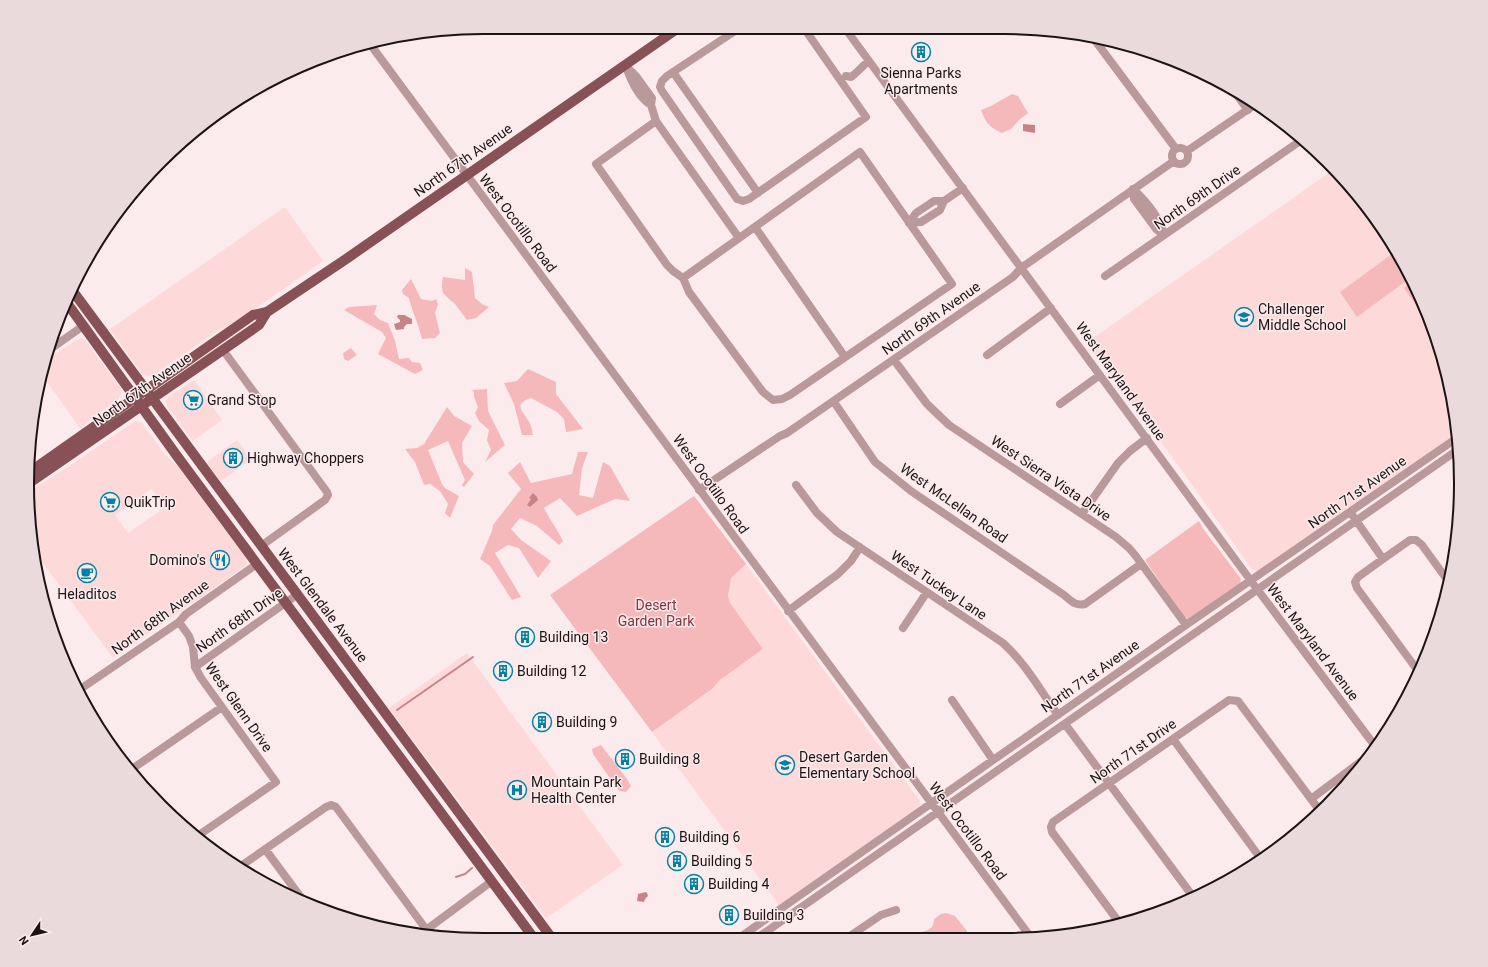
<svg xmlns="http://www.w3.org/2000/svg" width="1488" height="967" font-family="Roboto,sans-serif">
	<rect width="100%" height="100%" fill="#fcebec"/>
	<!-- built -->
	<path fill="#fed9da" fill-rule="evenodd" d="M1333 170 1367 205 1414 281 1445 365 1457 433 1261 570 1256 571 1251 568 1170 454 1086 343Z
		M285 207 323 261 249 313 213 334 153 375 147 376 142 374 110 329Z
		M80 338 84 339 120 387 122 392 118 400 90 419 81 430 43 376 47 359Z
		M194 380 222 420 193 441 167 406 166 401 168 397Z
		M135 421 142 423 163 452 178 467 245 557 247 563 244 567 113 658 34 551 28 514V492L71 465ZM151 489 167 506 128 533 115 515Z
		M237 440 251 459 221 481 207 462Z
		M746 564 920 801V806L918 808 779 905 652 732 712 689 720 680 763 649 730 603 728 596 731 578Z
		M467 653 623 865 546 918 389 708Z"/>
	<!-- green -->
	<path fill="#f5b8bb" d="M1012 94 1018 96 1028 113 1019 120 1011 129 1002 133C989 127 986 123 981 110L991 106Z
		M1392 254 1410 278 1357 317 1340 292Z
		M465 268 472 272 475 298 482 304 489 307 476 318 467 320C463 315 459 309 455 304 443 293 440 294 443 277L465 280Z
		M411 279 421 299 432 301 436 299 438 304 435 313 440 333 435 338 422 339C419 325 412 312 409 298L403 294 402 290Z
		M1413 281H1414L1429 323 1404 288Z
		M377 305 374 314 380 320 388 323 395 341 399 359 409 358 412 362 420 363 423 370 415 374 378 354 386 338 382 332 344 310 349 307Z
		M351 348 357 355 348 361 344 359 343 353Z
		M528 369 556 382V394L583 429 566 432 564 419 557 412 531 398C514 404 521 409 528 420 531 424 532 430 533 435H522L514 404 504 383 517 381Z
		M487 389 488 411 505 445 485 462 491 450 487 440 489 430 479 421 475 413 478 407 474 397V392L471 390Z
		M447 407 454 416 472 426 462 443 463 462 474 474 464 487 462 485 465 480 448 441 428 450 442 484 445 488 459 496 450 518 445 513 448 504 440 491 430 484 424 485 415 462 405 449 417 448 424 444Z
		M578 452H588L582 468 579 495 593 498 603 462 610 466 630 501 615 499 577 516 560 498 544 508C550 520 557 529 563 541L559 545 537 526 520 518 511 529 521 540 551 561 538 578 519 548 508 545 495 553 521 597 512 600 490 566 480 559 492 531 493 525 521 489 508 473 520 462 531 483 572 474Z
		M694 496 746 564 731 578 728 596 730 603 763 649 720 680 712 689 652 732 550 595Z
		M1199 521 1204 530 1238 575 1241 579 1240 583 1188 619 1184 617 1145 560Z
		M601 745 627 779 631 786 626 792 619 791 593 754 592 749Z
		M946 913 955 916 967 931V939L917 938V933C926 931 934 930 934 919L941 914Z"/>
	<!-- water -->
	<path fill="#c88388" d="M1023 124 1035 125V133L1023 131Z
		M398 315H405L406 316 412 319V324H407L404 327V329L396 330 394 324 400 322V320L397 317Z
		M533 493 537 497 538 500 530 507 527 505 531 499 529 498Z
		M646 892 647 893 648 896 645 899 644 902 637 901 638 894Z"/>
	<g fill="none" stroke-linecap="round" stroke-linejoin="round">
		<!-- stream -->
		<path stroke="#c88388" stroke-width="2" d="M397 710 473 657
			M456 877 465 874 472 868"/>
		<!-- minor -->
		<path stroke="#b9999a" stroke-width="8" d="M735 31 667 76 662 81 660 87 662 91 737 199 743 201 749 199 866 117 806 31
			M847 31 1251 581 1375 746
			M1094 39 1176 149
			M370 44 1032 939
			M625 65 636 76 652 98 651 105 656 121 739 238
			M626 67C631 80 638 97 651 105
			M673 72 758 193
			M846 76 851 77C858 72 862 66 869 61
			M1231 87 1248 110
			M656 121 596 164 667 265 673 271 683 278
			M1172 156a8 8 0 1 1 16 0a8 8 0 1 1-16 0Z
			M1187 151 1256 104
			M860 152 952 284 790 395 782 399 773 400 763 392 689 292 683 278Z
			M1133 189 1134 199 1156 229 1164 235
			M1133 189C1146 201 1160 218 1164 235
			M909 223 921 222 940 210 944 201 963 188
			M909 223 916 213 934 201H944
			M755 227 845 357
			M1105 276 1303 139
			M49 350 83 326
			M223 350 327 492 328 495 325 500 261 546
			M987 355 1051 308
			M894 360 927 404 949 425 1116 537 1129 548 1135 555 1186 625
			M834 402 875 462 911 491 1064 595C1071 601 1075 606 1085 604L1141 564
			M1060 404 1100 375
			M796 485 817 513 837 532 1003 643C1026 664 1040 690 1058 715
			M699 490 780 436 787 433 1013 277 1021 268 1174 161
			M1082 514 1118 463 1130 451 1147 438
			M1353 516 1383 559
			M788 611 838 574 851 561 860 547
			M179 622 189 636 193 647 195 667 201 678 276 782 196 837
			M903 628 927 592
			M195 667 298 594
			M1418 671 1357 588 1355 582 1358 577 1383 559 1410 540H1416L1422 545 1448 581
			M79 690 179 622 186 614 257 564
			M952 700 993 760
			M1065 724 1194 898
			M1173 739 1261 859
			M132 769 222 707
			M1311 799 1367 757
			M265 849 305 903
			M238 868 326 807 331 805 336 807 431 936
			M1121 925 1052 832 1051 827 1053 822 1229 700 1238 701 1320 811
			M426 930 492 881
			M739 938 1186 625 1457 438
			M757 938 1459 449
			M847 938 881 915 896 910"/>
		<!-- major -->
		<path stroke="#875155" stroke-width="10" d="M72 290 551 937
			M67 303 177 456 533 937
			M28 473 253 315 267 312 349 257 674 31
			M28 484 259 325 267 312"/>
	</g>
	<!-- icons -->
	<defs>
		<g id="building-ring" transform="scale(1)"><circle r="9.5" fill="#fcebec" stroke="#0083a6" stroke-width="1.5"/><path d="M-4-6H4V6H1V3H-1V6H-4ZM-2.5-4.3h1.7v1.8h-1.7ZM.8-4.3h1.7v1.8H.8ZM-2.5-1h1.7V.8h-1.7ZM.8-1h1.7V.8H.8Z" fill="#0083a6"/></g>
		<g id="school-ring" transform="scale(1)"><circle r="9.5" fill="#fcebec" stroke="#0083a6" stroke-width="1.5"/><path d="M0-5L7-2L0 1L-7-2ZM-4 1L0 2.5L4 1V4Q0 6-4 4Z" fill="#0083a6"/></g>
		<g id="supermarket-ring" transform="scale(1)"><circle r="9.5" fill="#fcebec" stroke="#0083a6" stroke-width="1.5"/><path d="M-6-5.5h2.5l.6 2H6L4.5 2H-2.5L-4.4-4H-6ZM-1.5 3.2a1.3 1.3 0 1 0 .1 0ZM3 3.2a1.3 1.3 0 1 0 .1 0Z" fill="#0083a6"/></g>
		<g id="restaurant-ring" transform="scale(1)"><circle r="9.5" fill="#fcebec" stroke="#0083a6" stroke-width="1.5"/><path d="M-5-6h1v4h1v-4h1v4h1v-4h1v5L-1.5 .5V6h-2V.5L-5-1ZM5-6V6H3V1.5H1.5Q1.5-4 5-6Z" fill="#0083a6"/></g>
		<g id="cafe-ring" transform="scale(1)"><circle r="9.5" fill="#fcebec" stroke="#0083a6" stroke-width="1.5"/><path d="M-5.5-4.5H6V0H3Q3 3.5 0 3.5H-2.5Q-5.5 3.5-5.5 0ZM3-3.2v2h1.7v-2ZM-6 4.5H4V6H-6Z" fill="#0083a6"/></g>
		<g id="hospital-ring" transform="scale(1)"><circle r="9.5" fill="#fcebec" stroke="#0083a6" stroke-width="1.5"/><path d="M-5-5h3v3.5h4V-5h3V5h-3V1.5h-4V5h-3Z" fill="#0083a6"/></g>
	</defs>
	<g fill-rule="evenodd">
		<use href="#building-ring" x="921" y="52"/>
		<use href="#school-ring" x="1244" y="317"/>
		<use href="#supermarket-ring" x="193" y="400"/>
		<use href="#building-ring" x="233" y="458"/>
		<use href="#supermarket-ring" x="110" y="502"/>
		<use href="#restaurant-ring" x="220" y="560"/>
		<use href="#cafe-ring" x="87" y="573"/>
		<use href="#building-ring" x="525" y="637"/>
		<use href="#building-ring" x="503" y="671"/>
		<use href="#building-ring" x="542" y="722"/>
		<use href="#building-ring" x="625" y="759"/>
		<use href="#school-ring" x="785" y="765"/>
		<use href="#hospital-ring" x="517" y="790"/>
		<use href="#building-ring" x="665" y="837"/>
		<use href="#building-ring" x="677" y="861"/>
		<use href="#building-ring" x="694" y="884"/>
		<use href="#building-ring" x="729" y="915"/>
	</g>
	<g text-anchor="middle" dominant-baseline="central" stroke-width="3" stroke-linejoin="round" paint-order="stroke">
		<!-- poi labels -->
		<g font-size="14" fill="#1c1313" stroke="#fcebec" text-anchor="start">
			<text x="921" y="73" text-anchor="middle">Sienna Parks<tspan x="921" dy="16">Apartments</tspan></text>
			<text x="1258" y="309">Challenger<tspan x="1258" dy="16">Middle School</tspan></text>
			<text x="207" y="400">Grand Stop</text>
			<text x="247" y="458">Highway Choppers</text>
			<text x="124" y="502">QuikTrip</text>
			<text x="206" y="560" text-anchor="end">Domino's</text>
			<text x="87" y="594" text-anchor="middle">Heladitos</text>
			<text x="539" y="637">Building 13</text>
			<text x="517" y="671">Building 12</text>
			<text x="556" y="722">Building 9</text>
			<text x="799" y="757">Desert Garden<tspan x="799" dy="16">Elementary School</tspan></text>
			<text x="639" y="759">Building 8</text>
			<text x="531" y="782">Mountain Park<tspan x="531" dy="16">Health Center</tspan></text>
			<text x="679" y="837">Building 6</text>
			<text x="691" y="861">Building 5</text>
			<text x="708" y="884">Building 4</text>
			<text x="743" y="915">Building 3</text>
		</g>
		<!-- street labels -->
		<g font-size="14" fill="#1c1313" stroke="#fcebec">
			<text transform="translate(463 160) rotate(-35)">North 67th Avenue</text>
			<text transform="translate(1197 197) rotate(-35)">North 69th Drive</text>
			<text transform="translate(518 223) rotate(53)">West Ocotillo Road</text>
			<text transform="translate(931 318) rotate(-35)">North 69th Avenue</text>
			<text transform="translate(1121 381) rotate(54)">West Maryland Avenue</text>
			<text transform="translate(142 389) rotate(-35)">North 67th Avenue</text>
			<text transform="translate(1051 478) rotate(34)">West Sierra Vista Drive</text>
			<text transform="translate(711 484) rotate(54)">West Ocotillo Road</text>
			<text transform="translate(1357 492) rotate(-35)">North 71st Avenue</text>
			<text transform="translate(954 503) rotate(35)">West McLellan Road</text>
			<text transform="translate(939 585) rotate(34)">West Tuckey Lane</text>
			<text transform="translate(323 605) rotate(53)">West Glendale Avenue</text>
			<text transform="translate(160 617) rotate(-36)">North 68th Avenue</text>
			<text transform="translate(239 620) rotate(-35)">North 68th Drive</text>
			<text transform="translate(1313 642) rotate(53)">West Maryland Avenue</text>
			<text transform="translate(1090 676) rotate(-35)">North 71st Avenue</text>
			<text transform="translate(239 707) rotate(55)">West Glenn Drive</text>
			<text transform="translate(1133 751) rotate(-35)">North 71st Drive</text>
			<text transform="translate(968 831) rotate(53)">West Ocotillo Road</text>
		</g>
		<!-- park labels -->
		<g font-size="14" fill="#84303b" stroke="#fcebec">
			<text x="656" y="605">Desert<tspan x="656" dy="16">Garden Park</tspan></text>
		</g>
	</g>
	<!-- crop -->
	<path d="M0 0H1488V967H0ZM483 34H1005A449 449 0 0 1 1454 483V484A449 449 0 0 1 1005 933H483A449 449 0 0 1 34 484V483A449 449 0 0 1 483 34Z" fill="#eadadb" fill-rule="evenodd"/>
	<path fill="none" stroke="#1c1313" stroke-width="2" d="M483 34H1005A449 449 0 0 1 1454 483V484A449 449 0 0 1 1005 933H483A449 449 0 0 1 34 484V483A449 449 0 0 1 483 34Z"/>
	<!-- north arrow -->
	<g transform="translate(32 935) rotate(235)" stroke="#fcebec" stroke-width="3" paint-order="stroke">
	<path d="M0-3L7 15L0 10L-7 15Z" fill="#1c1313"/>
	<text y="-6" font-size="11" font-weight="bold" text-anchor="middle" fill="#1c1313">N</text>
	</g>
</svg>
